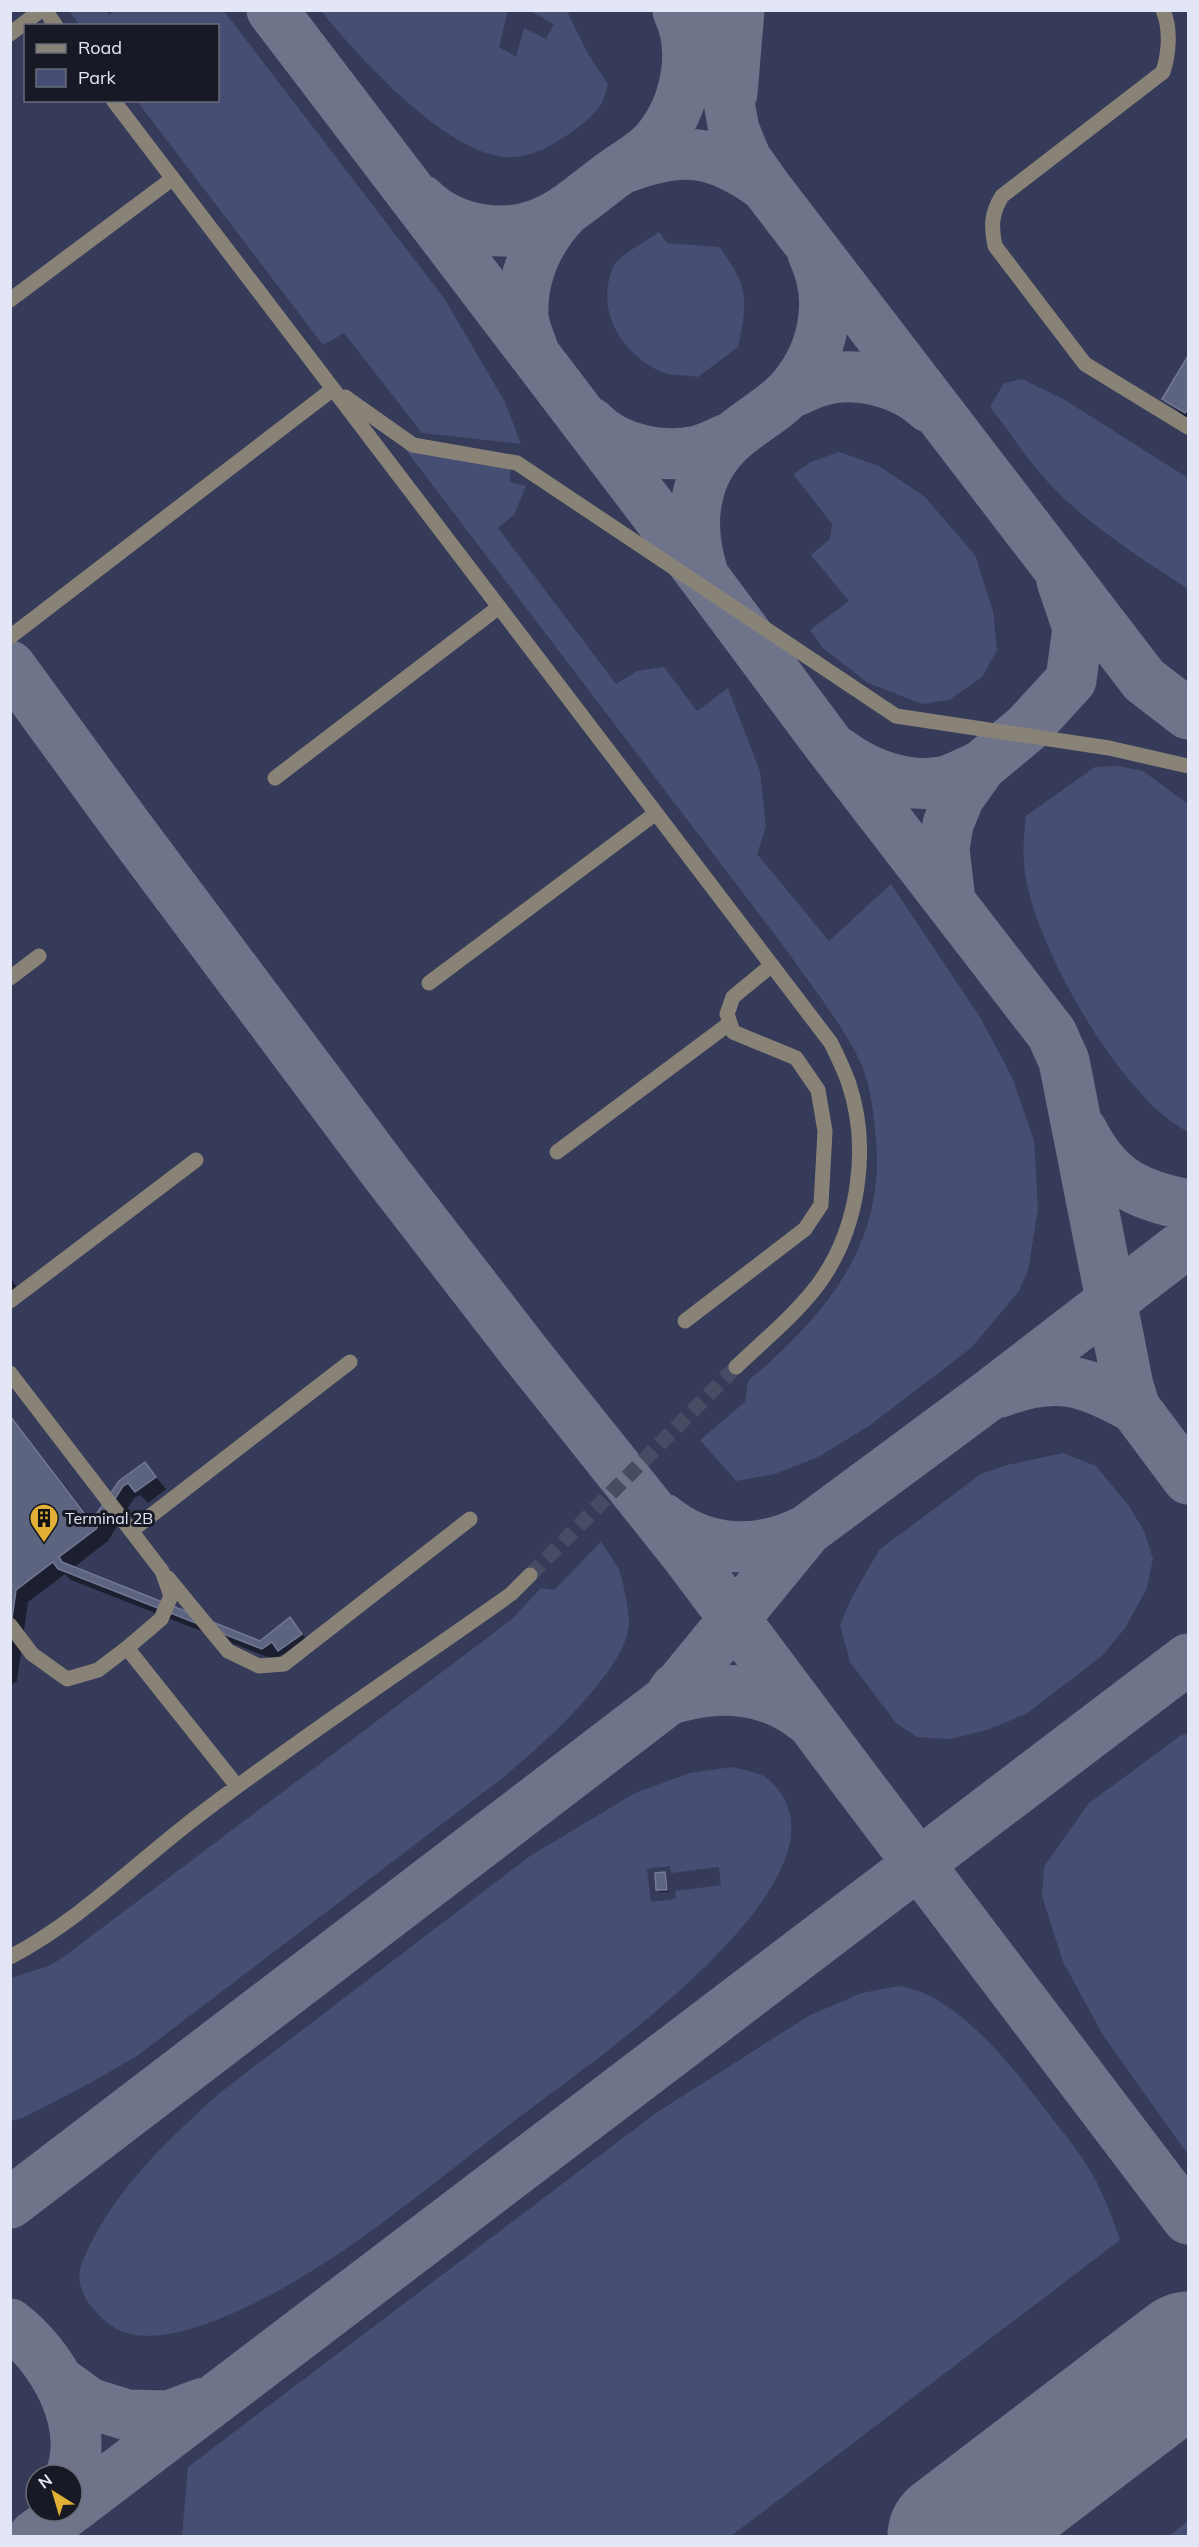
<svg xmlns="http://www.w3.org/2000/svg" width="1199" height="2547" font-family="Mulish,sans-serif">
	<rect width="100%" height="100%" fill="#2c3149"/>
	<!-- built -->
	<path fill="#353b59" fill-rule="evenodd" d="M11 11H1188V2536H11ZM26 26H218V100H26ZM36 2475H72V2511H36Z"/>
	<!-- green -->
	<path fill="#464f73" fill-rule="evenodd" d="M115 10 224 11 444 298 505 402 521 444 422 433 344 333 323 345 137 101 218 100V26L80 25 69 11H106L109 15Z
		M321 11H508L499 47 516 57 524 28 546 39 554 24 530 11H567L588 54 608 84C606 91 604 100 600 106 591 119 571 133 558 141 547 148 530 156 516 157 454 164 357 55 321 11Z
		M659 232 667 243 719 247C749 286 748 300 738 347L698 377C687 375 672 376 661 372 620 353 594 309 614 265 619 256 649 239 659 232Z
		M1022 379 1065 400 1188 478V589C1139 557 1077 518 1040 473 1022 452 1007 428 990 407L1004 383Z
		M402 445 511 462 510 482 526 486 514 515 498 528 616 684 637 671 664 667 697 711 728 688 760 772 766 827 757 854 829 941 891 884 980 1017 1012 1077 1034 1140 1038 1209 1028 1271 1019 1291 971 1348 869 1426 818 1457 775 1474 736 1481 700 1440 745 1402 748 1381C827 1314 889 1241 875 1130 873 1106 869 1080 859 1059 840 1021 812 987 788 952Z
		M839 452 879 466 925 497 975 555 993 611 997 650 982 677 949 700 922 704 868 683 822 647 810 630 849 601 811 555 830 539 832 524 793 474 811 462Z
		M1118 766 1143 771 1188 804V1132C1122 1098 1042 957 1027 884 1022 861 1023 840 1026 816L1095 767Z
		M1063 1453 1096 1466 1129 1506 1145 1533 1153 1559 1147 1588 1125 1628 1103 1655 1026 1714 987 1730 950 1739 917 1737 896 1723 850 1662 840 1625 851 1599 879 1550 981 1474 1007 1465Z
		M601 1542C607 1551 614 1560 619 1570 623 1579 630 1614 629 1624 626 1671 540 1747 505 1776L137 2056 92 2082 23 2118 11 2121V1978L51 1965 66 1955 511 1620 541 1588 554 1590Z
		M1188 1733V2155L1103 2035 1063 1962 1042 1896 1044 1867 1088 1804 1180 1736Z
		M732 1767C742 1770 760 1772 768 1779 875 1871 583 2068 521 2116 431 2184 334 2270 231 2314 196 2329 141 2349 109 2324 98 2315 82 2299 80 2283 77 2269 86 2253 92 2241 123 2181 172 2136 221 2092L530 1856 635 1793 690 1773ZM670 1866 671 1873 719 1867 721 1885 675 1891 676 1899 651 1902 647 1869Z
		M898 1986C956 1992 1015 2070 1048 2113 1065 2135 1083 2156 1096 2181 1106 2200 1113 2220 1120 2240L731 2536H182L188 2467 656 2113 810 2015 862 1993Z
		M1188 2521V2536H1169Z"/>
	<!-- shadow -->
	<path fill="#0007" d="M1188 359V419L1164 399Z
		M10 1278 17 1287 10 1292Z
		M10 1415 93 1522 120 1482 145 1464 166 1489 148 1503 140 1495 134 1498 108 1541 73 1568 260 1643 290 1619 312 1646 291 1661 283 1654 275 1660 71 1580 65 1574 28 1602 17 1681 10 1686V1589L15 1586 10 1580Z
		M665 1873 669 1892H660L658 1890Z"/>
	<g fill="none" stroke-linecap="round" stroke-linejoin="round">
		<!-- taxiway -->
		<path stroke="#70748a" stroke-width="51" d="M272 10 704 577 829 745 1052 1034 1064 1061 1128 1386 1135 1408 1188 1479
			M683 10 703 36 724 75 734 130 746 159 765 186 1144 680 1188 714
			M732 93 739 10
			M624 168C682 146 714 149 765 186
			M421 200C451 230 504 240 544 222 567 212 587 194 607 179 622 167 642 157 655 143 685 109 698 53 678 11
			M534 353C531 342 524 328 523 317 521 276 538 239 565 211
			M788 394C799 390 811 383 823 380 858 371 902 382 929 407
			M591 423C615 449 663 459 697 451 709 448 721 441 733 437
			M703 574C687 524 692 472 734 436 751 421 773 410 788 394 823 357 836 301 813 254
			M10 666 126 825 386 1173 526 1354 685 1553 858 1784 1188 2219
			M839 753C867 774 905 788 942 782 954 780 969 771 981 766
			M950 901 944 849 948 824 959 797 981 766 1028 727 1071 680 1078 628 1062 581
			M1082 1131C1107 1180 1136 1195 1188 1205
			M1000 1392C1057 1371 1083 1380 1135 1408
			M662 1518C705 1553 758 1555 807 1530L803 1535
			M675 1689 668 1700C716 1685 764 1685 806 1718
			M10 2203 668 1700 807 1530 988 1396 1188 1242
			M10 2324C52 2356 90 2421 71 2475
			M59 2381 89 2403 127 2415 169 2416 204 2403
			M1144 2390 1174 2352 1188 2318
			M72 2508 1188 1659
			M34 2536 68 2511"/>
		<!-- runway -->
		<path stroke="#70748a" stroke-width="129" d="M952 2536 1188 2356"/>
	</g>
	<!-- building -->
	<path fill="#5d647f" stroke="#727995" stroke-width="1.5" d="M1188 356V408L1185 413 1162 399Z
		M10 1416 91 1522 119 1481 145 1462 156 1477 135 1492 128 1483 123 1486 96 1529 59 1557 62 1562 260 1641 290 1617 302 1634 278 1651 272 1642 262 1649 58 1569 53 1562 16 1590 10 1633V1588L13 1586 10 1582Z
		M665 1872 667 1890H656L655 1873Z"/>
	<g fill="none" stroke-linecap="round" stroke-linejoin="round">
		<!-- minor-tunnel -->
		<path stroke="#474c63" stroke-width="15" stroke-dasharray="15 8" stroke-linecap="butt" d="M530 1575 736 1367"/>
		<!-- minor -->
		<path stroke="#898377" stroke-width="15" d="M45 10 56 26
			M1163 10C1171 29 1169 53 1163 72L1002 196C991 214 991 226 995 246L1085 364 1188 427
			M10 34 41 10
			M113 100 831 1043C837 1055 843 1068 848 1081 871 1147 859 1230 817 1286 794 1316 763 1341 736 1367
			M10 300 172 179
			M345 397 413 445 517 463 896 716 1109 748 1188 766
			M10 637 333 389
			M275 778 499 607
			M10 978 39 956
			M429 983 656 813
			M557 1152 730 1023
			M10 1301 196 1160
			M685 1321 805 1229 821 1205 825 1131 818 1090 796 1058 733 1032 727 1014 733 997 772 965
			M10 1373 162 1571 171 1596 161 1619 127 1648 98 1670 67 1679 32 1654 10 1625
			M131 1531 350 1362
			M168 1578 228 1651 259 1666 284 1664 470 1519
			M127 1648 237 1786
			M10 1957C81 1920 139 1860 203 1812 303 1736 408 1667 511 1594L530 1575"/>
	</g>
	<!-- icons -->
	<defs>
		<g id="building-pin" transform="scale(1.5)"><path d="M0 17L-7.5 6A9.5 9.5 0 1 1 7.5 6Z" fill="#e1af34" stroke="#171a25"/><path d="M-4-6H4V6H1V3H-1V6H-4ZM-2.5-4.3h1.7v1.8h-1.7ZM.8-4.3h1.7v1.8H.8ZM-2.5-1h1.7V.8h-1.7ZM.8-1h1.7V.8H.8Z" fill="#111"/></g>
	</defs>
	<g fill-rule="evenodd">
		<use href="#building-pin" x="44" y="1518"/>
	</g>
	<g text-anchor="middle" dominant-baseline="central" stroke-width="6" stroke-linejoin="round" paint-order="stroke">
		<!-- poi labels -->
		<g font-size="16" fill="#e2e6f6" stroke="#171a25" text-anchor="start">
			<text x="65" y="1518">Terminal 2B</text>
		</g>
	</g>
	<!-- border -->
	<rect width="1199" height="2547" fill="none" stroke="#e2e6f6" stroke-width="24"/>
	<!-- legend -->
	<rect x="24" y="24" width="195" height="78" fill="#171a25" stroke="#686c79" stroke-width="1.5"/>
	<rect x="36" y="44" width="30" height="9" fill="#898377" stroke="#686c79" stroke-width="1.5"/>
	<text x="78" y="54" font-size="18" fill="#e2e6f6">Road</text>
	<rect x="36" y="69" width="30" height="18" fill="#464f73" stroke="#686c79" stroke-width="1.5"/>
	<text x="78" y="84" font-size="18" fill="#e2e6f6">Park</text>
	<!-- north arrow -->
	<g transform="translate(54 2493) rotate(323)"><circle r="28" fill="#171a25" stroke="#686c79" stroke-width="1.5"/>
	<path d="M0-4.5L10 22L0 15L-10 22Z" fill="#e1af34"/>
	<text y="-9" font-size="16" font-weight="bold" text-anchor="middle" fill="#e2e6f6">N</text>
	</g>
</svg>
